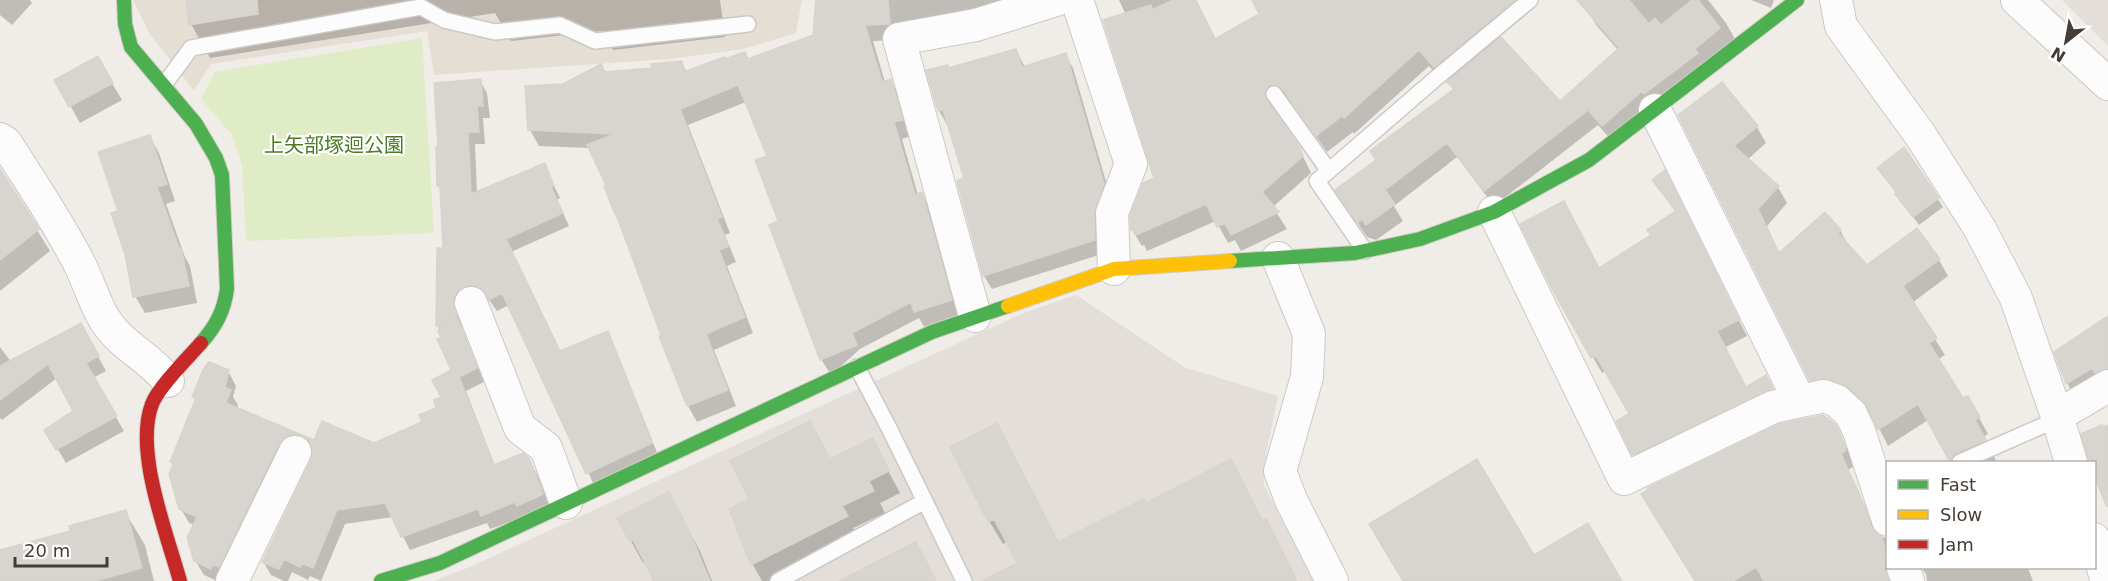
<svg xmlns="http://www.w3.org/2000/svg" width="2108" height="581" font-family="'DejaVu Sans','Noto Sans JP',sans-serif">
	<rect width="100%" height="100%" fill="#f0ede8"/>
	<!-- residential -->
	<path fill="#e5ded5" d="M133 0H802L796 33 744 49 670 59 434 75 427 31 211 64 194 91 149 33Z"/>
	<!-- industrial -->
	<path fill="#e3ded9" d="M2062 0H2108V46Z
		M1076 295 1184 367 1278 396 1266 454 1264 485 1313 581H434L472 566 1021 314Z"/>
	<!-- green -->
	<path fill="#e0ecc5" d="M422 38 434 233 246 241 242 166 232 135 201 99 215 72Z"/>
	<!-- shadow -->
	<path fill="#0003" d="M0 0H30L32 3 12 25 0 15Z
		M187 0H720L725 37 613 50 602 31 511 41 495 13 210 58 191 24Z
		M817 0H1045L898 40 873 41 885 82 891 81 900 97 911 136 902 139 918 195 922 194 931 210 960 316 924 327 919 318 860 349 831 375 821 359 780 222 769 156 746 102 688 125 730 233 725 235 736 262 727 266 753 333 714 350 736 406 697 422 688 406 661 337 663 336 608 186 590 148 539 146 530 130 563 85 604 73 653 69 682 63 687 73 725 61 748 60 815 36Z
		M1119 0H1196L1216 40 1261 14 1254 0H1516L1525 16 1499 37 1560 103 1618 50 1597 26 1587 10 1599 0H1708L1726 23 1735 39 1612 141 1598 125 1494 206 1457 157 1394 206 1403 221 1376 240 1367 237 1346 206 1377 161 1454 91 1448 80 1444 83 1429 66 1354 134 1353 132 1327 152 1293 104 1284 100 1277 103 1274 108V113L1299 148 1311 173 1273 207 1287 229 1241 251 1235 240 1228 243 1216 221 1147 251 1144 245 1142 246 1132 230V216L1156 179 1126 15Z
		M1751 0H1774L1771 8Z
		M1016 50 1025 67 1065 55 1073 68 1111 199 1102 254 992 289 984 276 964 175 949 124 947 125 939 111 949 70Z
		M97 58 122 100 80 123 56 80Z
		M480 81 487 93 490 118H483L485 144H475L477 193 544 165 560 198 557 200 569 226 511 252 560 352 607 333 614 345 658 455 594 485 509 305 497 311 490 301 481 297 460 313 462 329 484 382 466 391 495 466 528 459 537 474 550 508 490 529 487 523 410 550 393 517 345 524 321 581 310 576 308 580 292 572 288 581H284L271 575 263 561 313 460 314 452 302 448 217 581 204 575 195 560V525L189 523 181 509 174 467 171 462 196 401 194 397 228 371 236 386 233 397 238 405 237 409 315 442 374 445 424 423 438 409 453 370 438 326 439 250H444L437 149Z
		M1680 116 1757 127 1766 143 1747 160 1778 187 1787 203 1767 226 1779 254 1840 230 1849 247 1867 267 1939 260 1948 276 1912 303 1945 355 1937 360 1963 400 1968 398 1988 434 1983 437 1997 462H1952L1928 420 1888 446 1874 418 1860 404 1821 397Z
		M150 137 159 153 175 201 166 204 185 257 190 266 197 303 145 313 135 296Z
		M1879 169 1938 199 1943 207 1919 225Z
		M1654 180 1673 188 1747 336 1724 348 1746 389 1766 377 1775 393 1643 470 1618 421 1631 414 1605 371 1602 373 1553 289 1599 269 1652 236 1676 213Z
		M11 188 50 251 0 291V197Z
		M2108 318V386L2076 398 2067 383Z
		M89 340 106 371 93 378 124 431 66 463 46 430 75 412 57 378 2 420 0 418V347L11 362Z
		M2108 425V491L2106 492 2094 462H2092L2083 435Z
		M1835 426 1850 454 1854 466 1848 470 1877 535 1888 539V568H1904L1893 581H1696Z
		M872 440 900 493 880 503 885 513 853 528 859 538 774 581H762L753 565 730 510Z
		M952 448 1059 544 1145 505 1263 522 1265 521 1297 581H996L1019 564 1007 542 1003 544 989 521Z
		M668 494 700 551 712 581H655L645 562 643 563 631 541Z
		M125 512 145 545 154 581H0V550L1 552 71 532Z
		M1921 568H2028L2033 581H1927L1926 574Z"/>
	<!-- building -->
	<path fill="#d8d4cf" stroke="#d8d4cd" stroke-width="1.5" d="M186 0H257L258 14 189 25Z
		M816 0H888L890 24 865 25 882 82 891 79 903 120 894 122 915 195 922 192 952 300 914 312 911 302 852 333 857 345 820 360 769 225 778 221 755 160 767 156 738 85 680 109 722 217 717 219 729 246 719 250 745 317 706 334 728 390 687 406 659 336 661 335 616 214H615L604 186 606 185 587 145 614 134 528 130 525 86 563 84 601 64 605 72 652 68 651 64 682 61 684 72 724 57 725 59 745 52 748 59 813 35Z
		M1173 0H1196L1215 39 1259 14 1252 0H1515L1434 67 1419 50 1344 118 1342 116 1316 136 1282 88 1274 84 1269 86 1265 91 1266 99 1300 148 1303 156 1262 192 1279 212 1231 235 1225 223 1217 227 1206 204 1136 235 1133 229 1131 230 1130 216 1143 183 1154 178 1103 20 1151 5 1152 10Z
		M1577 0H1629L1649 24 1655 18 1661 25 1692 0H1698L1720 28 1695 49 1698 53 1644 94 1642 91 1602 126 1588 110 1484 191 1447 143 1385 190 1395 204 1366 225 1362 219 1357 223 1335 190 1376 160 1370 151 1454 89 1447 82 1501 37 1560 101 1619 48Z
		M1016 49 1022 67 1066 53 1104 184 1094 213 1095 240 983 276 957 181 963 178V175L943 110 938 111 926 70 948 65V68Z
		M98 56 113 83 69 107 54 80Z
		M481 79 483 106H477L479 132H468L471 194 545 163 554 186 551 187 563 213 506 239 560 351 608 331 652 443 586 474 502 293 489 300 482 289 473 285 464 287 457 291 453 300 457 316 436 326 437 248H443L440 186H437L436 147H438L434 83Z
		M1722 82 1758 126 1734 146 1779 186 1758 209 1779 253 1825 212 1841 230 1838 233 1867 265 1917 228 1940 259 1903 286 1937 338 1929 343 1963 398 1968 396 1980 417 1975 420 1986 440 1956 453 1950 462 1918 404 1878 430 1867 406 1849 388 1830 379 1810 381 1678 115Z
		M150 135 167 184 157 187 179 248H181L189 286 133 297 125 254 111 213 118 211 98 152Z
		M1904 147 1939 198 1913 217 1895 194 1897 192 1877 168Z
		M0 169 39 229 0 260Z
		M1665 170 1739 320 1717 331 1746 387 1766 375 1773 389 1632 455 1616 421 1629 414 1596 356 1591 358 1552 289 1520 224 1564 201 1599 268 1651 235 1647 230 1676 211 1652 180Z
		M2108 316V368L2095 373 2092 368 2066 384 2054 352Z
		M457 317 477 368 459 377 494 465 523 453 529 458 543 494 517 506 515 502 481 516 478 509 401 537 385 503 337 510 313 568 302 563 300 567 284 559 279 569 262 562 311 460 313 451 310 441 302 436 293 434 285 437 279 444 219 567 213 564 211 569 194 561 187 538 197 517 179 509 169 474 174 463 170 462 196 398 192 397 204 368 209 362 229 370 225 387 231 390 226 403 314 440 322 421 374 443 422 422 419 415 436 408 434 400 441 397 432 380 451 370 437 339 441 338 438 331 441 329 439 326Z
		M81 323 99 356 86 363 117 416 56 450 44 430 73 411 48 364 0 400V366Z
		M1823 415 1836 425 1842 438 1846 450 1841 454 1865 507 1871 526 1876 533 1881 536 1887 553 1885 566 1889 581H1764L1756 567 1733 581H1695L1641 494 1648 490 1647 488 1779 424Z
		M810 421 830 459 873 438 889 471 869 481 874 491 842 506 848 516 751 565 729 509 749 499 730 461Z
		M997 423 1058 542 1144 499 1146 503 1231 459 1262 520 1266 519 1297 581H982L1017 563 994 519 988 522 950 447Z
		M2102 425V427L2108 425 2107 507 2094 475V462H2089L2081 434Z
		M1477 459 1534 555 1588 523 1622 581H1403L1369 524Z
		M669 492 688 528 710 581H654L633 540 630 542 617 518Z
		M126 510 142 568 95 581H0V550L70 531 69 526Z
		M916 542 936 581H839Z"/>
	<g fill="none" stroke-linecap="round" stroke-linejoin="round">
		<!-- lane casing -->
		<g stroke="#ccc9c4" stroke-width="18">
			<path id="lane" d="M164 85 191 48 421 7 444 20 495 32 560 25 595 41 748 24
				M1274 94 1329 171
				M1365 251 1317 181 1435 79 1530 0
				M857 367 889 428 964 581
				M1960 462 2058 419
				M778 581 925 501"/>
		</g>
		<!-- street casing -->
		<g stroke="#ccc9c4" stroke-width="34">
			<path id="street" d="M1077 0 1131 164 1112 213 1114 269
				M1836 0 1841 26 1921 136 1980 229 2016 298 2058 419 2071 462
				M2017 0 2108 84
				M1655 110 1799 400
				M0 139 6 143C31 183 59 223 80 265 89 283 95 304 105 320 122 347 149 356 168 381
				M1494 212 1624 479 1773 407 1824 396 1837 401 1851 414 1859 431 1888 520
				M1278 258 1309 334 1307 377 1280 471 1291 500 1332 581
				M471 303 520 428 546 448 566 503
				M975 316 899 39 976 25 1056 0
				M2057 416 2108 386
				M2094 539 2107 581
				M1903 568 1908 581
				M232 581 295 452"/>
		</g>
		<!-- fast casing -->
		<g stroke="#d2ccc1" stroke-width="16">
			<path id="fast" d="M124 0 125 24 131 47 196 124 216 158 222 175 227 289C224 311 216 326 201 343
				M1230 261 1355 253 1420 239 1494 212 1589 160 1797 0
				M381 581 440 563 932 332 1008 306"/>
		</g>
		<!-- slow casing -->
		<g stroke="#d2ccc1" stroke-width="16">
			<path id="slow" d="M1008 306 1114 269 1230 261"/>
		</g>
		<!-- jam casing -->
		<g stroke="#d2ccc1" stroke-width="16">
			<path id="jam" d="M180 581C167 534 134 451 152 404 159 386 188 358 201 343"/>
		</g>
		<!-- lane -->
		<use href="#lane" stroke="#fdfcfc" stroke-width="15"/>
		<!-- street -->
		<use href="#street" stroke="#fdfcfc" stroke-width="32"/>
		<!-- fast -->
		<use href="#fast" stroke="#4caf50" stroke-width="14"/>
		<!-- slow -->
		<use href="#slow" stroke="#ffc107" stroke-width="14"/>
		<!-- jam -->
		<use href="#jam" stroke="#c62828" stroke-width="14"/>
	</g>
	<g text-anchor="middle" dominant-baseline="central" stroke-width="4.5" stroke-linejoin="round" paint-order="stroke">
		<!-- park labels -->
		<g font-size="20" fill="#4b7c23" stroke="#fff">
			<text x="334" y="145">上矢部塚迴公園</text>
		</g>
	</g>
	<!-- legend -->
	<rect x="1886" y="461" width="210" height="108" fill="#ffffff" stroke="#b5b1ae" stroke-width="1.5"/>
	<rect x="1898" y="480" width="30" height="9" fill="#4caf50" stroke="#b5b1ae" stroke-width="1.5"/>
	<text x="1940" y="491" font-size="18" fill="#463d34">Fast</text>
	<rect x="1898" y="510" width="30" height="9" fill="#ffc107" stroke="#b5b1ae" stroke-width="1.5"/>
	<text x="1940" y="521" font-size="18" fill="#463d34">Slow</text>
	<rect x="1898" y="540" width="30" height="9" fill="#c62828" stroke="#b5b1ae" stroke-width="1.5"/>
	<text x="1940" y="551" font-size="18" fill="#463d34">Jam</text>
	<!-- north arrow -->
	<g transform="translate(2066 42) rotate(211)" stroke="#ffffff" stroke-width="4.5" paint-order="stroke">
	<path d="M0-4.5L10 22L0 15L-10 22Z" fill="#463d34"/>
	<text y="-9" font-size="16" font-weight="bold" text-anchor="middle" fill="#463d34">N</text>
	</g>
	<!-- scale -->
	<path d="M15 557v9h92v-9" fill="none" stroke="#463d34" stroke-width="3"/>
	<text x="24" y="557" font-size="18" fill="#463d34" stroke="#ffffff" stroke-width="4.5" paint-order="stroke">20 m</text>
</svg>
